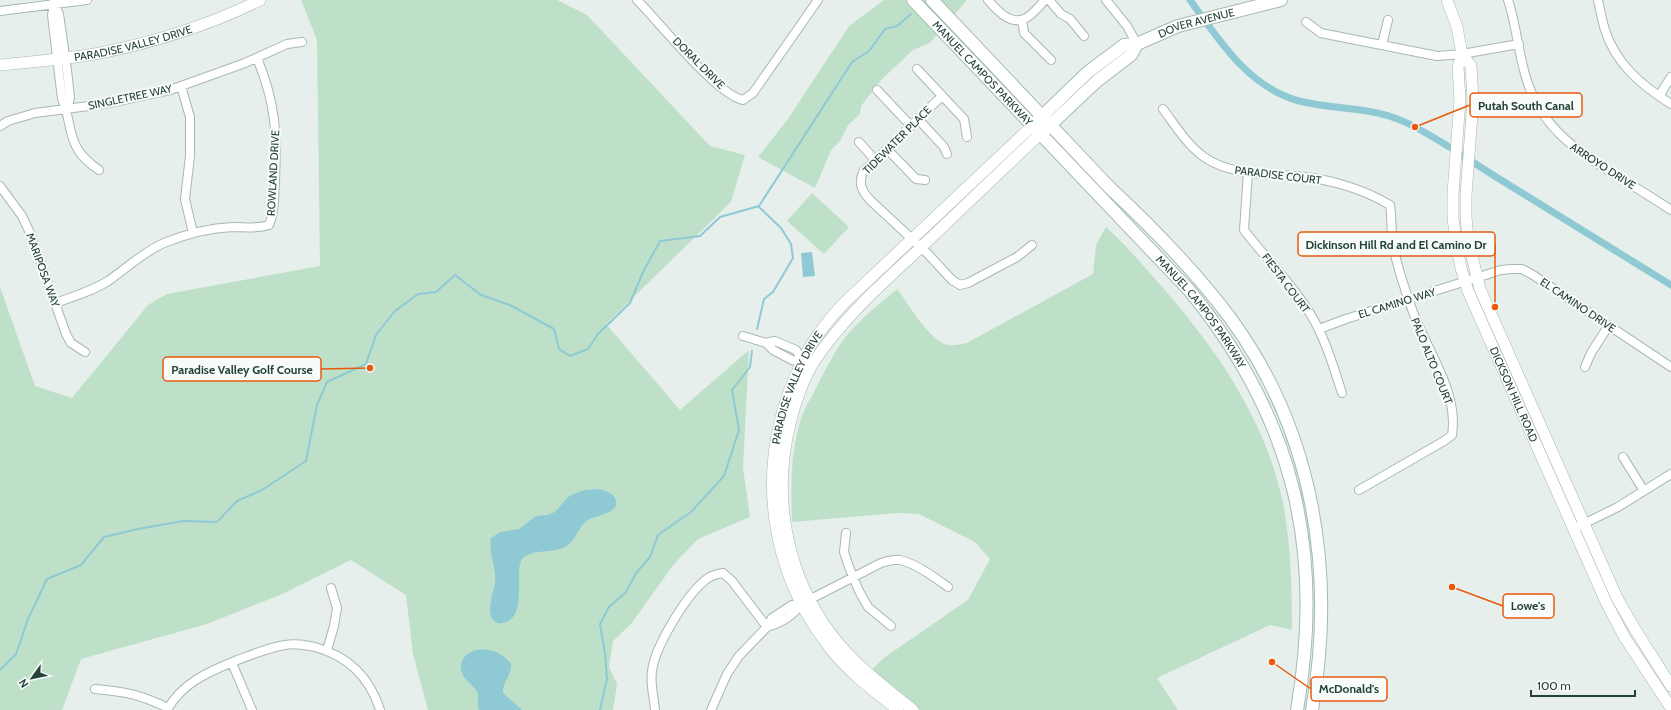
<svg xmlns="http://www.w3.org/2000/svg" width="1671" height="710" font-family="Cabin,sans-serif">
	<rect width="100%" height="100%" fill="#e6efeb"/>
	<!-- green -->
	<path fill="#bfe0c8" d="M301 0H557L587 15 710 146 745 155 731 202 606 324 680 410 749 350 743 468 750 517 698 539 674 564 631 624 613 641 609 667 617 684 613 710H428L413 654 406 595 351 560 280 595 207 624 81 659 62 710H0V287L35 386 72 398 148 305 167 294 320 266 317 40Z
		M884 0H967L930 43 913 50 881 80 861 106 860 114 848 125 840 141 831 150 815 188 758 157 788 119 849 26Z
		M812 193 849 227 824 254 787 221Z
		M1106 227C1124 243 1140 262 1156 280 1213 344 1265 417 1283 503 1291 545 1292 587 1292 630L1270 625 1157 678 1178 710H920L872 669 885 657 968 600 990 559 975 542 919 514 898 513 792 522C791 488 790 452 801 419 806 405 815 391 821 378 829 363 837 347 848 334 863 317 880 303 897 289 909 304 929 341 948 345 954 346 961 344 967 343L1093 274 1096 245Z"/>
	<!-- water -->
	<path fill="#8ec9d4" d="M812 252 815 276 803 277 801 253Z
		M600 489C606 491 611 492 615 498 623 514 594 515 586 521 577 529 575 543 563 548 550 553 536 549 524 557 512 565 528 611 508 621 504 623 501 624 497 623 484 617 493 593 495 583 497 568 488 553 491 538L500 532 519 529 536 516 547 515 555 512 568 497 576 493 585 490Z
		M477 650C491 648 501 653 511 663 513 674 502 682 503 693L522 710H479C476 703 480 699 477 692 474 686 468 683 464 677 456 664 464 653 477 650Z"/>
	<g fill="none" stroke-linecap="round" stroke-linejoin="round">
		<!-- stream -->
		<path stroke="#8ec9d4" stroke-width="2" d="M757 329 764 299 773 292 793 258 791 244 781 228 759 207
			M0 670 16 654 28 619 47 579 81 565 104 537 138 529 183 521 217 522 237 501 262 490 306 461 317 405 327 382 366 364 376 335 395 311 418 294 436 292 455 275 481 295 510 305 554 329 559 349 570 356 588 349 598 334 630 303 643 272 660 241 700 236 720 217 759 206 852 62 869 51 885 29 897 26 911 14
			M600 710 607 679 605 653 600 624 609 607 626 592 636 573 650 557 658 535 691 512 724 476 739 430 732 390 750 367 752 351"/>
		<!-- canal -->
		<path stroke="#8ec9d4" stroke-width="7" d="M1190 0C1219 40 1248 87 1299 101 1339 111 1374 105 1413 126 1444 142 1472 162 1501 180 1558 215 1614 250 1671 285"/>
		<!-- minor casing -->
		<g stroke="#a8b8b2" stroke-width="10">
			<path id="minor" d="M54 0V5L52 15 62 99C66 108 67 114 69 123 73 146 80 157 99 170
				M637 0C659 22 717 95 743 100L753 93 818 0
				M988 0C996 9 1009 25 1024 19 1032 16 1039 6 1045 0
				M1049 0 1061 14 1070 19 1084 36
				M1106 0 1127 26 1137 44
				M1508 0C1516 24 1518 50 1525 74 1539 126 1574 149 1617 176 1635 187 1653 198 1671 210
				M1598 0C1600 10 1602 20 1605 30 1616 64 1641 85 1671 104
				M54 5 59 14 67 70 70 98 67 109
				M0 11 87 0
				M1022 20 1024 33 1051 60
				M1306 22 1321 33 1437 56 1462 54 1519 44
				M1382 45 1388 20
				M917 69 964 119 967 137
				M181 86 190 117V156L185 199 193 233
				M877 90 911 126
				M942 96 863 172C858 184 862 191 870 200L927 253 952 280 960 285 968 283 1017 257 1032 245
				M1659 96 1671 77
				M1163 109C1175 125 1187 145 1204 157 1233 177 1271 173 1304 177 1333 180 1365 190 1390 205 1392 218 1391 232 1393 245 1397 267 1405 290 1413 312 1427 351 1459 392 1452 435L1444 441 1359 490
				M918 119 944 147 947 154
				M0 126 8 121 35 113 104 104 170 90 245 63 287 44 302 42
				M859 142 875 160
				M887 149 916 179 925 180
				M1248 172 1244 230C1269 263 1301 292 1319 330 1329 350 1335 372 1342 393
				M0 186 22 216 31 235 66 334 71 343 85 352
				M55 303C73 297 92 291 108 281 127 268 143 252 164 243 186 234 209 228 233 227 246 227 256 229 269 225 275 211 274 196 275 182 277 133 276 104 257 58
				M1319 329 1346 319 1501 270 1511 269H1522L1533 275 1671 367
				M743 336 766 343 775 341 796 350 803 361
				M766 343 773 350 792 360 807 362
				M1585 367 1591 353 1609 325
				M1623 457 1644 491
				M1573 529 1618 507 1671 474
				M846 533 844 552 849 567 859 591 868 607 891 626
				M767 627C781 623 793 616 801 604
				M327 650 334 626 337 608 331 588
				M232 663 252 710
				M95 689C126 692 139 694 168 708
				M167 710C182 683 208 672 235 661 251 655 267 648 285 645 295 643 305 645 315 647 348 656 370 678 380 710
				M655 710C654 697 650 684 652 671 655 646 688 592 708 578 713 575 717 574 723 573L732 581 767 627
				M711 710 727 674 739 656 767 627 772 618 792 605 801 604 881 563C888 561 894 559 900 560 917 564 934 577 948 587"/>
		</g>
		<!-- tertiary casing -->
		<g stroke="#a8b8b2" stroke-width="12">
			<g id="tertiary">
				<path id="s1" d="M1447 0 1457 27 1462 54 1458 67 1460 99 1453 194V218L1456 242 1461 268 1468 291 1606 602 1625 638 1671 708"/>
				<path d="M1462 54 1471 66 1473 100 1466 195V217L1468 240 1480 289 1617 598 1636 631 1671 686"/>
				<path id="s2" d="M0 65C33 62 67 59 100 53 155 42 210 25 260 0"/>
				<path id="s3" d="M898 710C874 691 848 672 829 647 768 568 756 468 795 377 800 366 806 353 813 342 822 328 832 316 843 304L1032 126"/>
				<path d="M913 710C884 687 854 664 831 634 786 574 772 496 790 424 795 403 802 382 813 363 841 321 877 288 914 254 956 214 998 174 1040 134"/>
			</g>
		</g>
		<!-- secondary casing -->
		<g stroke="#a4bbb3" stroke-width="14">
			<g id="secondary">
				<path id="s4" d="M913 0 1189 290C1293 416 1325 549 1297 710"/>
				<path d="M932 0 1110 188C1153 228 1196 272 1231 319 1314 433 1336 573 1312 710"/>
				<path id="s5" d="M1037 121 1088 72 1124 45 1137 44 1178 26 1281 0"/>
				<path d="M1045 130 1097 81 1131 55 1137 44"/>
			</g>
		</g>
		<!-- minor -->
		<use href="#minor" stroke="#fff" stroke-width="8"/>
		<!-- tertiary -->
		<use href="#tertiary" stroke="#fff" stroke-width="11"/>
		<!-- secondary -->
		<use href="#secondary" stroke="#fff" stroke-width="12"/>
	</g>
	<g text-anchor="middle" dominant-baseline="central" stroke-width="4" stroke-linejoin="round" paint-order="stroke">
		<!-- street labels -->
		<g font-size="11" fill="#24423a" stroke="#f7fbf9">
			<text stroke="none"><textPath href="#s5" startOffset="192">DOVER AVENUE</textPath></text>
			<text stroke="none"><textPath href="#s2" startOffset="135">PARADISE VALLEY DRIVE</textPath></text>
			<text transform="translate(699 63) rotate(45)">DORAL DRIVE</text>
			<text stroke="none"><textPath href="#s4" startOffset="101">MANUEL CAMPOS PARKWAY</textPath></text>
			<text transform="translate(130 97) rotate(-12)">SINGLETREE WAY</text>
			<text transform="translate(897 140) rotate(-45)">TIDEWATER PLACE</text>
			<text transform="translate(1603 166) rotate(33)">ARROYO DRIVE</text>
			<text transform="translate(273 173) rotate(-87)">ROWLAND DRIVE</text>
			<text transform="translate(1278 175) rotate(7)">PARADISE COURT</text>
			<text transform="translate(43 270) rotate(70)">MARIPOSA WAY</text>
			<text transform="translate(1286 283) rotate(53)">FIESTA COURT</text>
			<text transform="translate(1397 303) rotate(-17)">EL CAMINO WAY</text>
			<text transform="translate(1578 305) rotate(34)">EL CAMINO DRIVE</text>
			<text stroke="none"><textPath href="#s4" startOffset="425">MANUEL CAMPOS PARKWAY</textPath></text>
			<text transform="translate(1432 361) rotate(68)">PALO ALTO COURT</text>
			<text stroke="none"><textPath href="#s3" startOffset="370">PARADISE VALLEY DRIVE</textPath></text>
			<text stroke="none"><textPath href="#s1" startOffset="409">DICKSON HILL ROAD</textPath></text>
		</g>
	</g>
	<!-- callouts -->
	<path fill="none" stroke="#e8590c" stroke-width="1.5" d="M1415 127L1470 105M1495 307L1495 244M370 368L321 369M1452 587L1503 606M1272 662L1311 689"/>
	<g fill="#e8590c" stroke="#f7fbf9" stroke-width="1.5">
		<circle cx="1415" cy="127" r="4"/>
		<circle cx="1495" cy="307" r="4"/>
		<circle cx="370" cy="368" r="4"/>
		<circle cx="1452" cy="587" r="4"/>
		<circle cx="1272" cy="662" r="4"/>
	</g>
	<g fill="#f7fbf9" stroke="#e8590c" stroke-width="1.5">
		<rect x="1470" y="93" width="112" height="24" rx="4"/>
		<rect x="1298" y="232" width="197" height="24" rx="4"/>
		<rect x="163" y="357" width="158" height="24" rx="4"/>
		<rect x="1503" y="594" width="51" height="24" rx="4"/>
		<rect x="1311" y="677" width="76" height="24" rx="4"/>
	</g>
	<g font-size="12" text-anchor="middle" font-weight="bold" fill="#24423a">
		<text x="1526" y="110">Putah South Canal</text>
		<text x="1396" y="249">Dickinson Hill Rd and El Camino Dr</text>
		<text x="242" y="374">Paradise Valley Golf Course</text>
		<text x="1528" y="610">Lowe's</text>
		<text x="1349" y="693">McDonald's</text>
	</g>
	<!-- north arrow -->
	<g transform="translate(32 678) rotate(237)" stroke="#f7fbf9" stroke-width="3" paint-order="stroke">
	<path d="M0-3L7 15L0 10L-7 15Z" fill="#24423a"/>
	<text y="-6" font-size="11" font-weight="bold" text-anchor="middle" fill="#24423a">N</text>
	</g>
	<!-- scale -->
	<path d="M1531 690v6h104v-6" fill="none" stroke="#24423a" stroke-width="2"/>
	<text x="1537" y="690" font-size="12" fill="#24423a" stroke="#f7fbf9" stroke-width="3" paint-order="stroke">100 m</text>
</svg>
